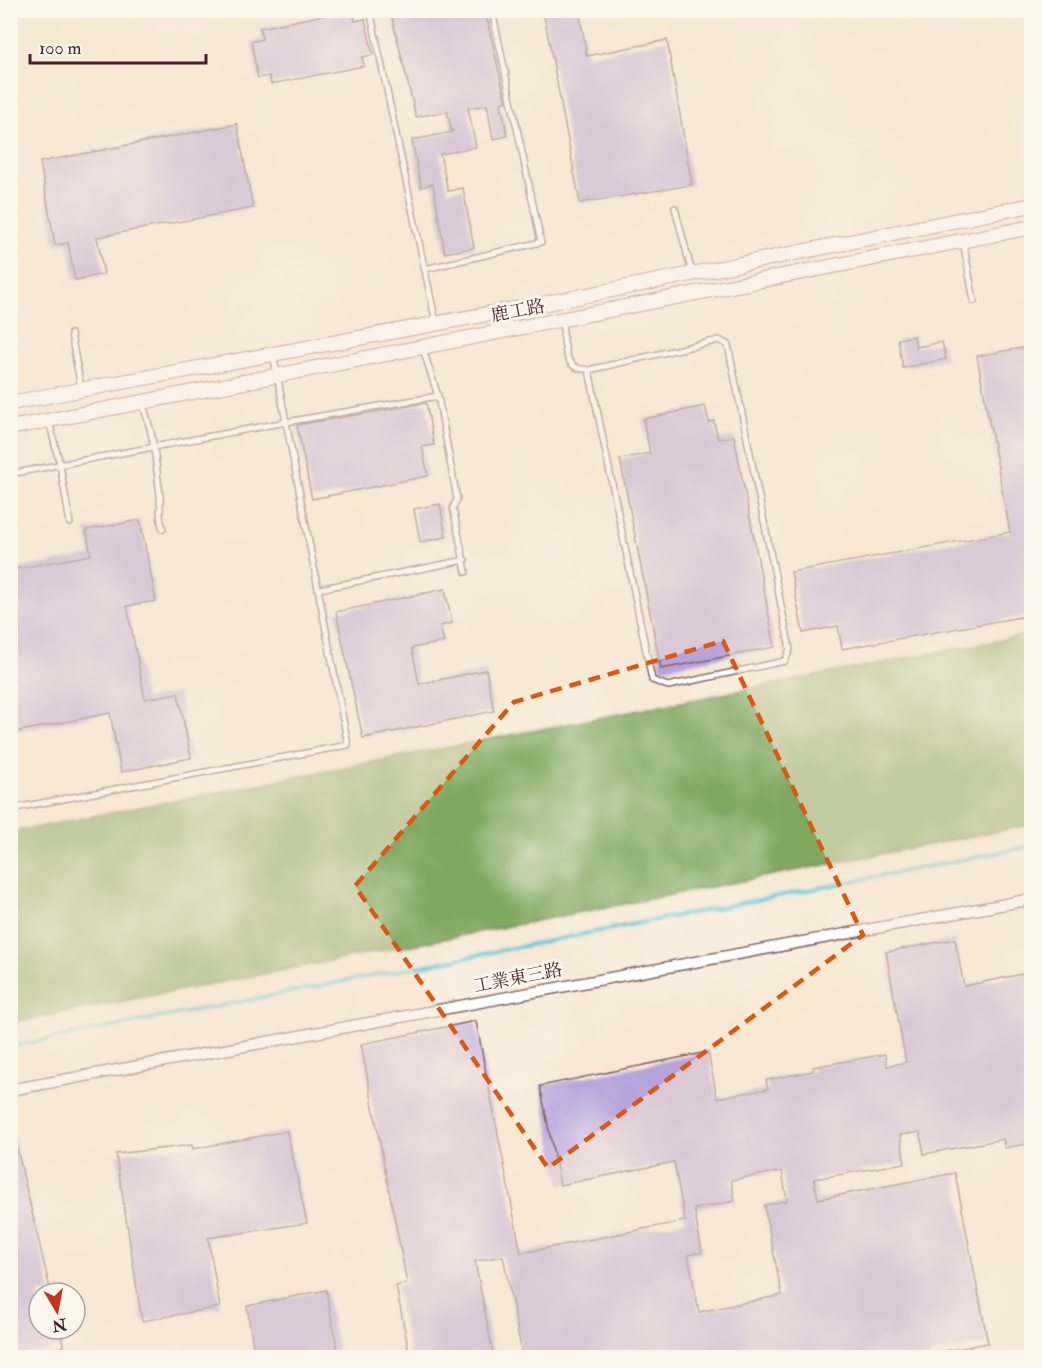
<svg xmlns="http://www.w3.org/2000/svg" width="1042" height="1368" font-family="'IM FELL Double Pica','Noto Serif TC',serif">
	<rect width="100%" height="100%" fill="#fbf7ec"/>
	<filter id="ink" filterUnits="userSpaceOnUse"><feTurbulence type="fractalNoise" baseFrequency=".0167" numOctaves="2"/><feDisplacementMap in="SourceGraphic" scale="12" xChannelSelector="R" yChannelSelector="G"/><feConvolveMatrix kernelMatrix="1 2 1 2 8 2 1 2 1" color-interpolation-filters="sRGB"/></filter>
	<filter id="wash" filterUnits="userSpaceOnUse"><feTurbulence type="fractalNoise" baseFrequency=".008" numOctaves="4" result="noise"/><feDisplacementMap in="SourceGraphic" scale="24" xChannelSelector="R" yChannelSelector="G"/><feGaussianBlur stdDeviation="1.35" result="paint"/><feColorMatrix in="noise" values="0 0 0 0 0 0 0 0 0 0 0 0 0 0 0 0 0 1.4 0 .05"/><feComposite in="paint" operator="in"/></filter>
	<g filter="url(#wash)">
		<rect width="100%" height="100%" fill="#f7e7d3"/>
		<!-- forest -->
		<path fill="#80a960" stroke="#656446" stroke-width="1.5" d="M1031 634V825L11 1023V832Z"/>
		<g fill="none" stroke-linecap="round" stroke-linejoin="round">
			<!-- stream -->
			<path stroke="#5bc7d3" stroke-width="4" d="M10 1047 1032 846"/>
		</g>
		<g id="blocks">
			<!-- building -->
			<path fill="#b5a3db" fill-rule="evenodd" d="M349 10H353L355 21 365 19 373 55 362 57 364 66 271 84 269 76 258 78 251 42 262 39 260 28Z
				M404 10H485L506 102 501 103 507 136 493 139 487 105 468 108 476 147 440 154 448 191 463 188 474 248 445 253 433 184 421 187 412 140 452 132 447 111 416 117 391 13Z
				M543 10H579L587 56 667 40 692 185 580 203Z
				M237 124 253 208 97 237 104 274 75 280 68 243 55 245 40 162Z
				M914 336 916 347 942 342 946 359 903 368 898 339Z
				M1032 346V615L842 649 838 626 803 633 791 572 1010 532 977 356Z
				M426 403 434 445 422 447 428 476 312 499 297 425Z
				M705 406 709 422 714 421 718 439 734 436 775 647 661 669 620 459 650 453 643 419Z
				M440 504 446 537 420 542 414 509Z
				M140 520 156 601 127 606 145 699 178 693 191 758 121 772 110 713 10 733V570L91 555 86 530Z
				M445 589 452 623 440 626 444 642 412 648 419 684 486 670 494 711 363 738 336 612Z
				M955 939 964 986 1032 972V1143L1005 1148 1003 1139 924 1154 920 1132 900 1135 905 1163 814 1179 818 1199 955 1173 988 1343 929 1354V1358H523L503 1256 475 1261 494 1358H410L396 1286 407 1283 361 1044 476 1021 521 1253 685 1221 674 1162 560 1185 540 1086 708 1052 717 1098 768 1089 766 1080 813 1071V1067L885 1054 887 1066 906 1062 886 952ZM782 1171 787 1201 764 1205 782 1295 699 1312 688 1255 702 1252 694 1209 735 1201 731 1180Z
				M287 1131 307 1223 208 1238 220 1307 142 1321 116 1154 192 1145 193 1149Z
				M10 1136H14L51 1293H39V1329H59L64 1347 11 1358Z
				M326 1290 339 1358H255L247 1306Z"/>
		</g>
	</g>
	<g filter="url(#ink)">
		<use href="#blocks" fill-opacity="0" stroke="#876566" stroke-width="1.5"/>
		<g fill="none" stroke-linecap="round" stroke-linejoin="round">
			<!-- lane casing -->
			<g stroke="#876566" stroke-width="8">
				<path id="lane" d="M370 10 436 323
					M675 208 692 273
					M963 241 974 301
					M425 269 541 242 492 10
					M562 322C564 334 563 359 574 366 577 369 584 369 589 370L652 680 668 686 785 661 790 649 728 345 719 340 589 370
					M71 334 81 388
					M423 349 438 396 457 499 453 508 466 572
					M142 403C154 433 156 464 160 496 161 508 158 517 163 529
					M49 421 60 465 70 523
					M10 474 286 422 438 396
					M319 589 465 560
					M10 809 348 745 273 354"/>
			</g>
			<!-- street casing -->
			<g stroke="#876566" stroke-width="13">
				<path id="street" d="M10 1090 1032 899"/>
			</g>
			<!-- secondary casing -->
			<g stroke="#876566" stroke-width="16">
				<path id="secondary" d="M10 403 568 299 1032 205
					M10 428 1032 227"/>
			</g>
			<!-- lane -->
			<use href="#lane" stroke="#fff" stroke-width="5"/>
			<!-- street -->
			<use href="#street" stroke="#fff" stroke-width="10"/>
			<!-- secondary -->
			<use href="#secondary" stroke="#fff" stroke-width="14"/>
		</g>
	</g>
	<!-- marked area -->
	<path d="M0 0H1042V1368H0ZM723 641 863 935 548 1168 355 886 514 702Z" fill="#f7e7d3" fill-opacity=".55" fill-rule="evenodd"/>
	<path fill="none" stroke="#e0560e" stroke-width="4.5" stroke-dasharray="12 8" stroke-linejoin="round" d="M723 641 863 935 548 1168 355 886 514 702Z"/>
	<g text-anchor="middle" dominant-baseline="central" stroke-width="6" stroke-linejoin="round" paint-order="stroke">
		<!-- street labels -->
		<g font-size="18" fill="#4a1f2b" stroke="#fbf7ec">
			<text transform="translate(518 311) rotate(-11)">鹿工路</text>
			<text transform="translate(518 978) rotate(-11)">工業東三路</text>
		</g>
	</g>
	<!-- margin -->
	<rect width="1042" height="1368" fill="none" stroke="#fbf7ec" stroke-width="36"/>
	<!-- north arrow -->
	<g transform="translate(57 1311) rotate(170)"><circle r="28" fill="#fbf7ec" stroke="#b4a19f" stroke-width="1.5"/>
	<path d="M0-4.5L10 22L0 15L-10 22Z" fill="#c8321e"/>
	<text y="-9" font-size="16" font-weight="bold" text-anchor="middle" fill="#4a1f2b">N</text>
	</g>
	<!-- scale -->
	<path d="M30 54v9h176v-9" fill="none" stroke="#4a1f2b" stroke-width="3"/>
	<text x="39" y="54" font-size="18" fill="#4a1f2b" stroke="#fbf7ec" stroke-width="4.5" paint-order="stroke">100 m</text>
</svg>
